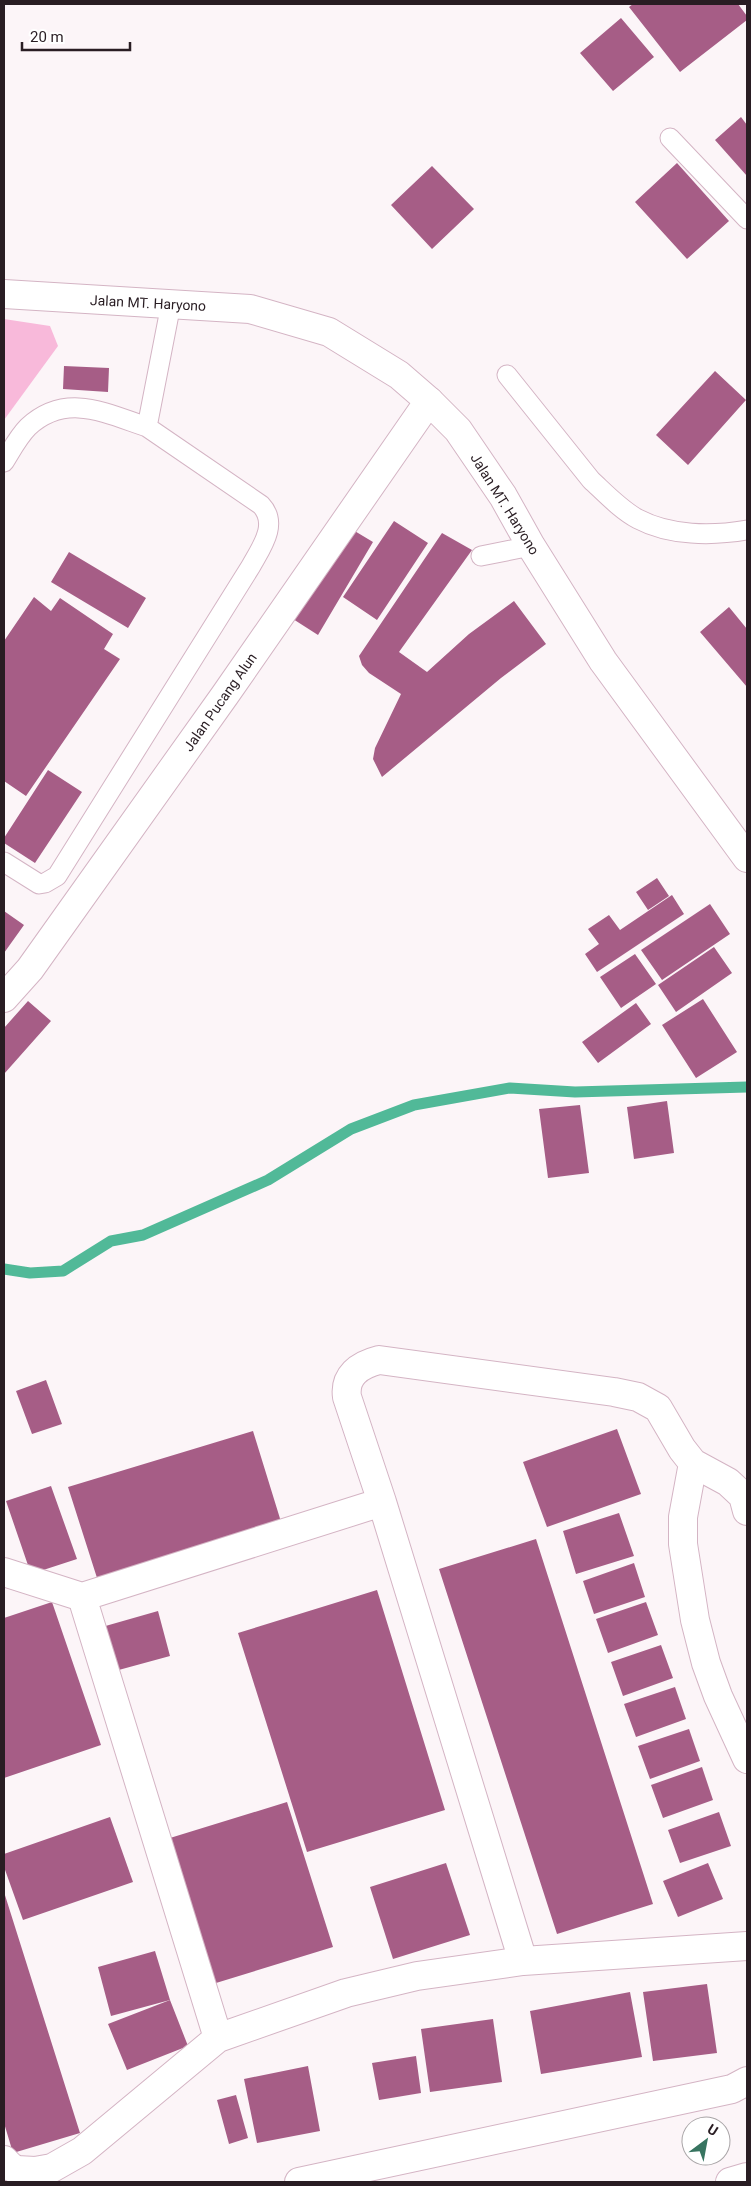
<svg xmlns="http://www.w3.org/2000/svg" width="751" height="2186" font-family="Roboto,sans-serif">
	<rect width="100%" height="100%" fill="#fcf5f8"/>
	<!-- green -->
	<path fill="#f8b9da" d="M4 319 50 326 58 346 4 420Z"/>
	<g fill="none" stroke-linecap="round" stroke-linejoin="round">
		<!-- stream -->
		<path stroke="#51b998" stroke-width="11" d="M4 1269 30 1273 63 1271 111 1241 143 1235 268 1180 351 1129 414 1105 510 1088 575 1092 747 1087"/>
	</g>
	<!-- building -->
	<path fill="#a65d86" d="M633 4H738L747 16V20L680 72 629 7Z
		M621 18 654 57 613 91 580 53Z
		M741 117 747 125V176L715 140Z
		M677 163 729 221 687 259 635 202Z
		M432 166 474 209 432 249 391 205Z
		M64 366 109 368 108 392 63 389Z
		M715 371 746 400 688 465 656 435Z
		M394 521 428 543 377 620 343 597Z
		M348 527 373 542 318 635 293 619Z
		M442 533 472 550 399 652 427 672 469 634 514 601 546 644 501 678 382 777 373 759 375 748 401 694 369 673 362 665 359 656Z
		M69 552 146 598 128 628 51 582Z
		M34 597 51 611 60 598 113 634 104 649 120 659 26 796 4 781V641Z
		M729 607 747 629V687L700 632Z
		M48 770 82 792 35 863 4 843V838Z
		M657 878 669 896 648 910 636 892Z
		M672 895 684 914 597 972 585 954 599 944 588 929 609 915 620 930Z
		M710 904 730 934 662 980 641 950Z
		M4 911 24 925 4 953Z
		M714 947 732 973 676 1012 658 985Z
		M635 954 656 984 621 1008 600 977Z
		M703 999 737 1052 696 1078 662 1025Z
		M28 1001 51 1021 4 1074V1028Z
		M636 1003 651 1024 598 1063 582 1042Z
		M667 1101 674 1153 634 1159 627 1107Z
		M580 1105 589 1173 548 1178 539 1109Z
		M46 1380 62 1424 32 1434 16 1391Z
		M617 1429 641 1494 547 1527 523 1462Z
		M253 1431 282 1525 98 1581 68 1487Z
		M51 1486 77 1559 31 1574 6 1501Z
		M619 1513 634 1556 576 1574 563 1531Z
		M536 1539 653 1904 557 1934 439 1569Z
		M634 1563 645 1597 594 1614 583 1581Z
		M377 1590 445 1810 307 1852 238 1633Z
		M52 1602 101 1745 4 1778V1618Z
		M646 1602 658 1635 608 1653 596 1619Z
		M158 1611 170 1656 115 1671 102 1627Z
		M661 1645 673 1678 623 1696 611 1662Z
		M675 1687 686 1719 636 1737 624 1704Z
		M689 1729 700 1761 650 1779 638 1746Z
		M702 1767 713 1800 663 1818 651 1785Z
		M287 1802 333 1947 216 1983 170 1838Z
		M719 1812 731 1846 680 1863 668 1830Z
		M110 1817 133 1882 23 1920 4 1867V1854Z
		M446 1863 470 1935 393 1959 370 1887Z
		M708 1863 723 1899 678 1917 663 1881Z
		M4 1892 80 2133 13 2153 4 2123Z
		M155 1951 170 2000 111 2016 98 1967Z
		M707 1984 717 2053 653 2061 643 1992Z
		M630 1992 642 2057 541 2074 530 2011Z
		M170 2000 188 2046 127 2070 108 2024Z
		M493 2019 502 2082 430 2092 421 2029Z
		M416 2056 421 2093 379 2100 372 2063Z
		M308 2066 320 2131 257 2143 244 2079Z
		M236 2095 248 2138 229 2144 217 2100Z"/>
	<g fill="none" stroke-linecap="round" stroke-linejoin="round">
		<!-- lane casing -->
		<g stroke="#d4b4c4" stroke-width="21">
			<path id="lane" d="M670 138 747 219
				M507 375 591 480C605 493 621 510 638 519 670 536 712 536 747 530
				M4 462C11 451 18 437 28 427 66 392 105 413 147 427
				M481 556 531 546
				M4 862 39 884 45 883 57 876 251 566C261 548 279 524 261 505L147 427 171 304"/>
		</g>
		<!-- street casing -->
		<g stroke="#d4b4c4" stroke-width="30">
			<path id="street" d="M4 998 30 969 225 695 429 401
				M693 1463 683 1517V1544L695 1620 706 1663 718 1696 747 1759
				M4 1572 82 1597 218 2038
				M82 1597 382 1502
				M523 1961 382 1502 347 1397C344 1376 359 1365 379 1360L614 1392 638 1397 658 1408 682 1449 693 1463 728 1482 743 1496 747 1511
				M4 2160 11 2167 17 2170 35 2171 52 2168 82 2151 218 2038 346 1993 417 1976 523 1961 747 1946
				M299 2182 732 2089 747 2081
				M730 2182 747 2177"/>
		</g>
		<!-- secondary casing -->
		<g stroke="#d4b4c4" stroke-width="30">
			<path id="secondary" d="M4 294 250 309 329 332 399 375 429 401 458 430 503 496 531 546 603 661 747 858"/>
		</g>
		<!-- lane -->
		<use href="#lane" stroke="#fff" stroke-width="19"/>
		<!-- street -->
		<use href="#street" stroke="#fff" stroke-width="28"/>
		<!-- secondary -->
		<use href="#secondary" stroke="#fff" stroke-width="28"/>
	</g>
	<g text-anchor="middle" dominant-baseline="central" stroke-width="4" stroke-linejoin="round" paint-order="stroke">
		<!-- street labels -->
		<g font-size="14" fill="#291d23" stroke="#fff">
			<text transform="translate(148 303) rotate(3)">Jalan MT. Haryono</text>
			<text transform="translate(505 504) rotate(58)">Jalan MT. Haryono</text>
			<text transform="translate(220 702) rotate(-55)">Jalan Pucang Alun</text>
		</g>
	</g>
	<!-- border -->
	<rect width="751" height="2186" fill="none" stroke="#291d23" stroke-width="10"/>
	<!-- north arrow -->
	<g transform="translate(706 2141) rotate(32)"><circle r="24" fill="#ffffff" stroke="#a9a5a7"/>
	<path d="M0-4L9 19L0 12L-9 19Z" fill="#377460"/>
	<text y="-8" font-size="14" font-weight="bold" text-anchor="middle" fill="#291d23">U</text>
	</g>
	<!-- scale -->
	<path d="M22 42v8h108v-8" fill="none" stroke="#291d23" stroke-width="2.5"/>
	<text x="30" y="42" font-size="15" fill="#291d23" stroke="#ffffff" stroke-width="4" paint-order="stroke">20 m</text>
</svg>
